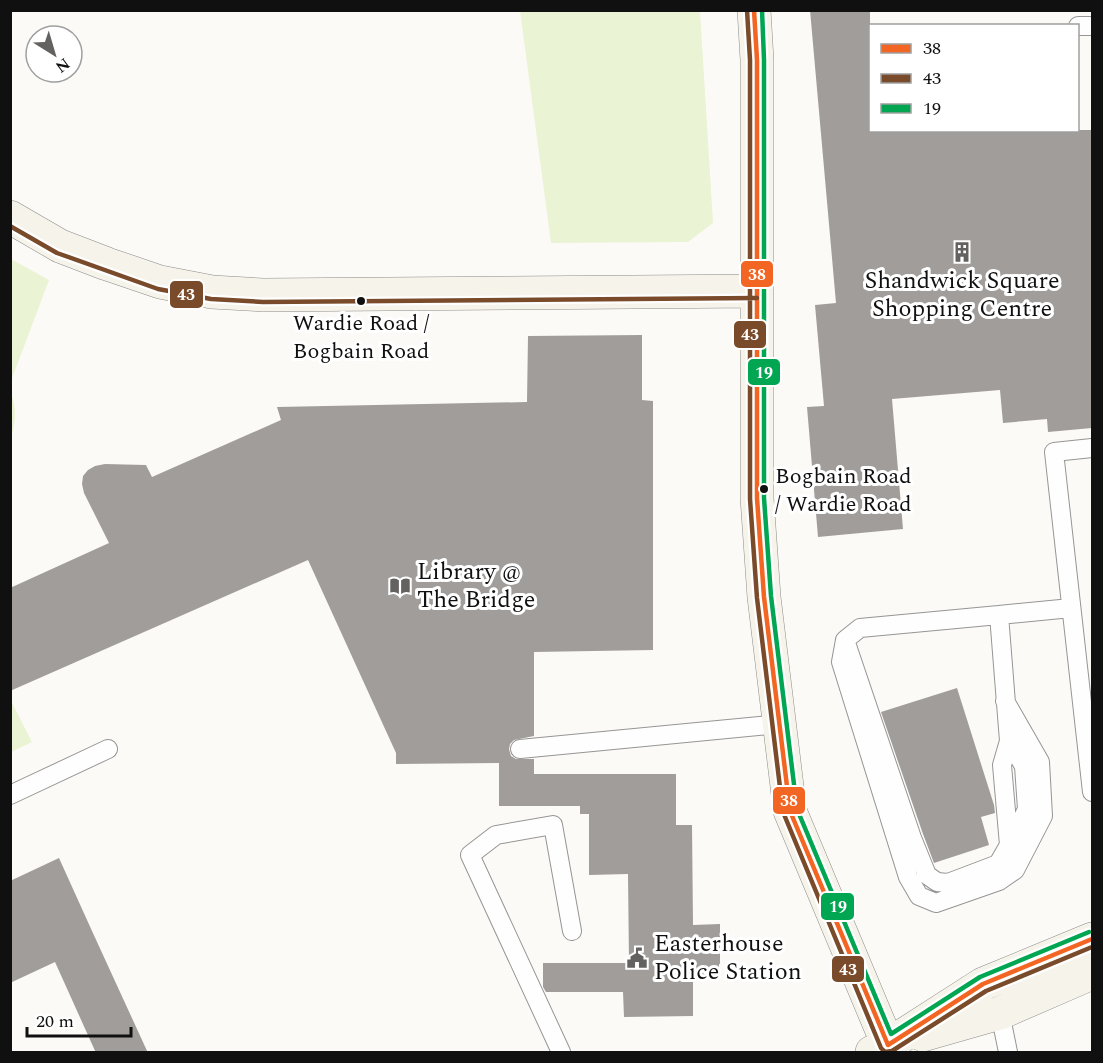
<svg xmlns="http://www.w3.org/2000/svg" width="1103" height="1063" font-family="Spectral,serif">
	<rect width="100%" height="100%" fill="#fcfaf6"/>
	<!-- green -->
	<path fill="#eaf3d4" d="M520 11H700L713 223 688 242 551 243Z
		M11 259 49 280 11 381Z
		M10 391C17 406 16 421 11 437Z
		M11 701 32 742 11 752H10Z"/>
	<!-- building -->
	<path fill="#a09d9b" d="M810 10H870V130H1092V428L1048 432 1047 419 1003 423 1000 390 892 399 903 529 818 537 807 407 824 406 815 305 836 303Z
		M642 335V400L653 401V650L534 652V736L514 740 510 744 509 749 511 756 516 759H534V774H676V825H692L693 925 720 924V964H719V977H693V1016L624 1017 623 992H546L543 987V963H629L628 874 589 875V814H580V806H499V763L396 764V753L308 560 10 691V588L109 543 84 493 82 484 83 476 88 470 95 466 105 464 146 465 152 477 281 420 277 407 527 402 528 336Z
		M957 688 994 805 995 813 981 817 989 845 934 863 923 834 881 712Z
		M59 858 92 931 148 1053H96L55 962 10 983V881Z"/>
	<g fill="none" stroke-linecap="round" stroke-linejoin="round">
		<!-- lane casing -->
		<g stroke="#969594" stroke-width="20">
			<path id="lane" d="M1078 26H1092
				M1092 448 1054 452 1092 792
				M999 615 1071 608
				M845 640 912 838 927 875 937 882 948 883 998 864 1009 845 1002 765 1009 741 999 615 860 628 845 640 841 662 908 877 919 896 936 903 999 881 1015 870 1043 816 1040 762 1005 701
				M1009 741 1024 766 1027 809 1010 845
				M520 749 779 724
				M10 795 108 749
				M996 1007 1000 1013 1008 1052
				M561 1052 470 855 496 835 553 825 572 931"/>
		</g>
		<!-- secondary casing -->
		<g stroke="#8d8c8a" stroke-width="34">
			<path id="secondary" d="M754 10 757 60V498L764 597 790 811 888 1045
				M10 217 60 246 107 264 160 282 212 292 263 295 757 291
				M923 1035 1000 1013 1092 973
				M872 1052 888 1045 983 984 1092 939"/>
		</g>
		<!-- lane -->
		<use href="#lane" stroke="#fffefe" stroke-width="18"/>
		<!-- secondary -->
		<use href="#secondary" stroke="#f6f3eb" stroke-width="33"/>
		<!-- bus-1 casing -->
		<g stroke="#fff" stroke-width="9">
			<path id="bus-1" d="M754 10 757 60V498L764 597 790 811 888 1045
				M888 1045 983 984 1092 939"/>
		</g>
		<!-- bus-2 casing -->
		<g stroke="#fff" stroke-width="9">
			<path id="bus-2" d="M747 10 750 60V499L757 598 783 812 881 1048 885 1052 892 1051 986 991 1092 947
				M10 226 57 253 158 289 211 299 263 302 757 298"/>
		</g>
		<!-- bus-3 casing -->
		<g stroke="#fff" stroke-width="9">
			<path id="bus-3" d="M762 10 764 60V498L771 596 797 809 891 1034 980 977 1089 932"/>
		</g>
		<!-- bus-1 -->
		<use href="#bus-1" stroke="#f26522" stroke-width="4.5"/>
		<!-- bus-2 -->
		<use href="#bus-2" stroke="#7a4b2a" stroke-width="4.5"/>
		<!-- bus-3 -->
		<use href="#bus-3" stroke="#00a651" stroke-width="4.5"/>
	</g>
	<!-- icons -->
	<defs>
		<g id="building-bare" transform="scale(1.62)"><path d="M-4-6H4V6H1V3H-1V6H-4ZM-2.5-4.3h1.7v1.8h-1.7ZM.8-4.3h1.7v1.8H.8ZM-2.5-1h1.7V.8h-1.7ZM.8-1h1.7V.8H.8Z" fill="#636260" stroke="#fff" stroke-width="2.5" paint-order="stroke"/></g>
		<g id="library-bare" transform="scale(1.62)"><path d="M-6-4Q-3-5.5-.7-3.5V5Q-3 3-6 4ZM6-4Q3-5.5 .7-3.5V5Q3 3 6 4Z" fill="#636260" stroke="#fff" stroke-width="2.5" paint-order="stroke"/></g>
		<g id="civic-bare" transform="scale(1.62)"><path d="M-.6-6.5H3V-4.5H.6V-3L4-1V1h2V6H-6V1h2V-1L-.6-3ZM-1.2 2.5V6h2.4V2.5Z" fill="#636260" stroke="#fff" stroke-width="2.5" paint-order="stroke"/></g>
	</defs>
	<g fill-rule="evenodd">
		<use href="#building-bare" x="962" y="252"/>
		<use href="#library-bare" x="400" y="586"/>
		<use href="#civic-bare" x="637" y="958"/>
	</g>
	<!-- markers -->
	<g fill="#101010" stroke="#fff" stroke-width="2">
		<circle cx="361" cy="301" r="5"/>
		<circle cx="764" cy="489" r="5"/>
	</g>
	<g text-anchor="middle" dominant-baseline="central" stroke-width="6" stroke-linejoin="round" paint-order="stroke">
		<!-- bus labels -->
		<g font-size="22" fill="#101010" stroke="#fff">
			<text x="361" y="323">Wardie Road /<tspan x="361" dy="28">Bogbain Road</tspan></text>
			<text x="775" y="476" text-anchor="start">Bogbain Road<tspan x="775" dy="28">/ Wardie Road</tspan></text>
		</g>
		<!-- poi labels -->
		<g font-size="24" fill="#101010" stroke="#fff" text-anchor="start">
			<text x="962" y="281" text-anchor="middle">Shandwick Square<tspan x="962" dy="28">Shopping Centre</tspan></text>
			<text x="417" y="572">Library @<tspan x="417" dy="28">The Bridge</tspan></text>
			<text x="654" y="944">Easterhouse<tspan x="654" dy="28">Police Station</tspan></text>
		</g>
	</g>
	<g stroke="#fff" stroke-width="2">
		<rect x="740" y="260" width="34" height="28" rx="6" fill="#f26522"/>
		<rect x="169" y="280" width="35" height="29" rx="6" fill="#7a4b2a"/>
		<rect x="733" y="320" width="34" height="29" rx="6" fill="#7a4b2a"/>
		<rect x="747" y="358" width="34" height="28" rx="6" fill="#00a651"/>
		<rect x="772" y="786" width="34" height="29" rx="6" fill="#f26522"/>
		<rect x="820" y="892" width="35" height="29" rx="6" fill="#00a651"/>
		<rect x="831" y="955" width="34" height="28" rx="6" fill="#7a4b2a"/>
	</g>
	<g font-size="16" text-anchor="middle" font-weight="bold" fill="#fff">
		<text x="757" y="280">38</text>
		<text x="186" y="300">43</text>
		<text x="750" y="340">43</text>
		<text x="764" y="378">19</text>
		<text x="789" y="806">38</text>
		<text x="838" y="912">19</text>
		<text x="848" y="975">43</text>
	</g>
	<!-- border -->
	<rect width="1103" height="1063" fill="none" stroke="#101010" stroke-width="24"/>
	<!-- legend -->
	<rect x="869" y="24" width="210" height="108" fill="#ffffff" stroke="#9f9f9f" stroke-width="1.5"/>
	<rect x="881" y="44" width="30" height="9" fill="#f26522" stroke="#9f9f9f" stroke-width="1.5"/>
	<text x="923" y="54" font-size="18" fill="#101010">38</text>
	<rect x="881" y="74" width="30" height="9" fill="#7a4b2a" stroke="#9f9f9f" stroke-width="1.5"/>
	<text x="923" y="84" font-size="18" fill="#101010">43</text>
	<rect x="881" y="104" width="30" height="9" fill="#00a651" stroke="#9f9f9f" stroke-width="1.5"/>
	<text x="923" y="114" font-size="18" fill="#101010">19</text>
	<!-- north arrow -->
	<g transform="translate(54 54) rotate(143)"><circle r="28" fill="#ffffff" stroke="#9f9f9f" stroke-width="1.5"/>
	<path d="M0-4.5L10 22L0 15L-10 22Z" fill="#636260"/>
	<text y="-9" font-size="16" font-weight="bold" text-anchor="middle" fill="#101010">N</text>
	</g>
	<!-- scale -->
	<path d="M27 1027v9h104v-9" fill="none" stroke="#101010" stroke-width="3"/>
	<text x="36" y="1027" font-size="18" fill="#101010" stroke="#ffffff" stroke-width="4.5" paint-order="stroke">20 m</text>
</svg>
